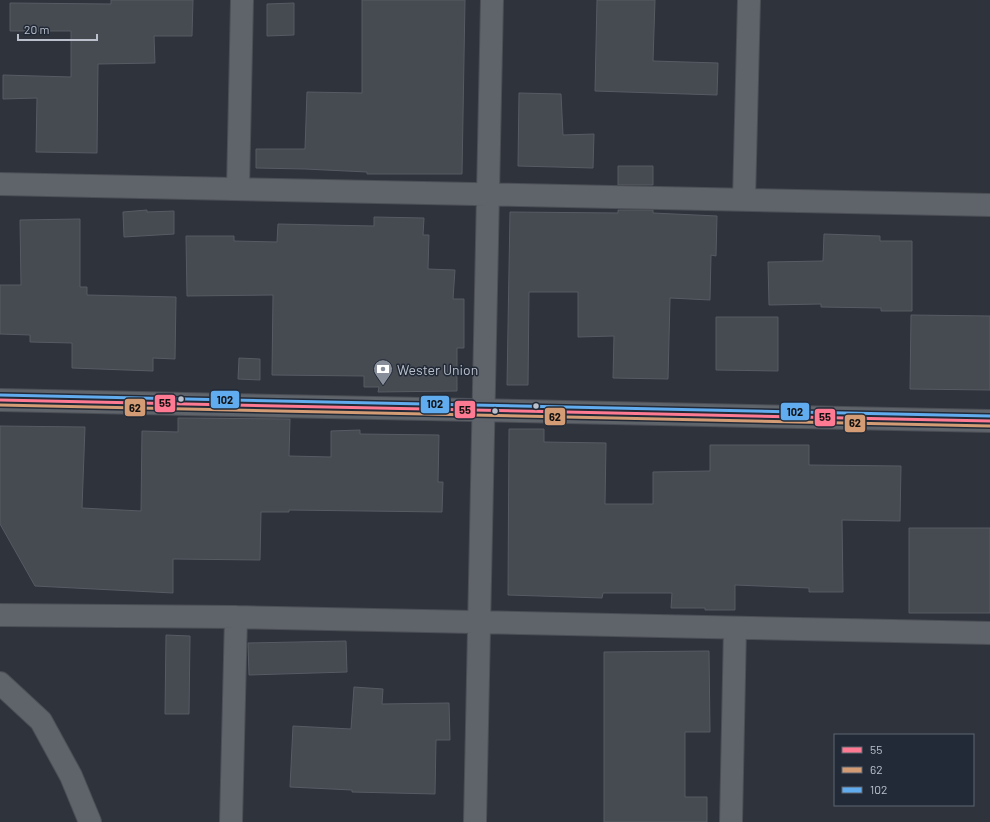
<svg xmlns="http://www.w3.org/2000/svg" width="990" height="822" font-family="Barlow,sans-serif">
	<rect width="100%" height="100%" fill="#2f333c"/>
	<!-- building -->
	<path fill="#464a51" stroke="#575b63" d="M111 0H193L192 36H154L155 63 98 64 97 153 36 152 37 98 3 99V75L71 77V31H10V3L111 4Z
		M362 0H465L462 174H367V172L305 169 256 168V149H305L307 92 362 93Z
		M597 0H655L653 61 718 63 717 95 595 91Z
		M294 3V35L267 36V4Z
		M519 93 561 94 563 135 594 134 593 168 518 166Z
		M618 166H653V185H618Z
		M147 210V212L174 211V234L124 237 123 212Z
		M618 210H653V213L717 216 716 256 711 255 710 300 670 298 668 379 613 378 614 336 578 337V292H529L528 385H507L510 212 618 213Z
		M374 217 424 218 423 235H429L428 269 455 270 453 299H464V348H457V391L378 392 379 387H364V376L272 375 273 295 187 296 186 236H234V241L277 242 278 224 374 226Z
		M80 219V287H87V295L176 297 175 359 153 358V371L72 368V343L30 342V335L0 334V285H21L20 220Z
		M824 234 880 236V241H912V311H881V308L821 307V304L769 305 768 262 823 261Z
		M911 315 990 316V390L910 389Z
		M716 317H778V371L716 370Z
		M239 358 260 359V380L238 379Z
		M178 418 290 419 289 456 331 457V431L360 430V434L439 435 438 482H443L442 512 289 510V512H261L260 560 173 559V593L35 586 0 524V426L85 427 82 508 141 511 142 431 178 432Z
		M509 429H544V442L606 443 605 504H653V472L710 471V445H809V465L901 466 900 521 842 520 843 592H809V588L735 585V610H705V608H671L672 593H603L602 598 508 595Z
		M909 528H990V613H909Z
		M166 635 190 636 189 714H165Z
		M346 641 347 672 249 675 248 643Z
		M709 651 710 732H685V797H707V822H604V652Z
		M354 687 383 689 382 704 449 703 450 740H436L435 794 352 792V790L290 787 293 726 351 729Z"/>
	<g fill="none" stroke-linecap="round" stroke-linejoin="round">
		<!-- minor casing -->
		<g stroke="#4b4e55" stroke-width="24">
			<path id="minor" d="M0 184 990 205
				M238 189 242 0
				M744 200 749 0
				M0 615 236 617 990 633
				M0 683 41 721 71 776 90 822
				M231 822 236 617
				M475 822 492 0
				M731 822 735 628"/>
		</g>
		<!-- tertiary casing -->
		<g stroke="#4b4e55" stroke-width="24">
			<path id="tertiary" d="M0 400 990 421"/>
		</g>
		<!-- minor -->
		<use href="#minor" stroke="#5f636a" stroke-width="22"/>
		<!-- tertiary -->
		<use href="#tertiary" stroke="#5f636a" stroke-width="22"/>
		<!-- bus-1 casing -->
		<g stroke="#222a37" stroke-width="6">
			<path id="bus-1" d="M0 400 990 421"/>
		</g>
		<!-- bus-2 casing -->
		<g stroke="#222a37" stroke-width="6">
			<path id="bus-2" d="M0 405 990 426"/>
		</g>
		<!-- bus-3 casing -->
		<g stroke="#222a37" stroke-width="6">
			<path id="bus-3" d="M0 395 990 416"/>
		</g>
		<!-- bus-1 -->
		<use href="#bus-1" stroke="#fe7a93" stroke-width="3"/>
		<!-- bus-2 -->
		<use href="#bus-2" stroke="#d39c74" stroke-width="3"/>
		<!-- bus-3 -->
		<use href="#bus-3" stroke="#60acee" stroke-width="3"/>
	</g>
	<!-- icons -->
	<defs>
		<g id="bank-pin" transform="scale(1)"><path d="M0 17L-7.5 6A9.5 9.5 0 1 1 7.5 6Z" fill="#898f9a" stroke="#222a37"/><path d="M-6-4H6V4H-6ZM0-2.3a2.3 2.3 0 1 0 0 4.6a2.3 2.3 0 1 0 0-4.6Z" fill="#fff"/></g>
	</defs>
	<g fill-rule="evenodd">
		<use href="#bank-pin" x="383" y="369"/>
	</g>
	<!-- markers -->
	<g fill="#bac0cc" stroke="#222a37" stroke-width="1.5">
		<circle cx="181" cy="399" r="3.5"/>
		<circle cx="536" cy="406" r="3.5"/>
		<circle cx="495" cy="411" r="3.5"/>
	</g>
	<g text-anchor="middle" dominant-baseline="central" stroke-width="3" stroke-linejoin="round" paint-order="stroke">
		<!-- poi labels -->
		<g font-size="14" fill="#bac0cc" stroke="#222a37" text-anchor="start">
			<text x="397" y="369">Wester Union</text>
		</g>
	</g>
	<g stroke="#222a37" stroke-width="1.5">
		<rect x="210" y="390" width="30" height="19" rx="4" fill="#60acee"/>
		<rect x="154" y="394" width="22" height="19" rx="4" fill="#fe7a93"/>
		<rect x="420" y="395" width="30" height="19" rx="4" fill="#60acee"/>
		<rect x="124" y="398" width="22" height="19" rx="4" fill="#d39c74"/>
		<rect x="454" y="400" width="22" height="19" rx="4" fill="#fe7a93"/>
		<rect x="780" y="402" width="30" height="19" rx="4" fill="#60acee"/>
		<rect x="544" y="407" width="22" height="19" rx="4" fill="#d39c74"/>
		<rect x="814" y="408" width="22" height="19" rx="4" fill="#fe7a93"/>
		<rect x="844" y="414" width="22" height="19" rx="4" fill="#d39c74"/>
	</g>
	<g font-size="11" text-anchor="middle" font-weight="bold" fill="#111">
		<text x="225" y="404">102</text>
		<text x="165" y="407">55</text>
		<text x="435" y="408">102</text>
		<text x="135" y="412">62</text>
		<text x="465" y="414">55</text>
		<text x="795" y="416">102</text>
		<text x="555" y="421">62</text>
		<text x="825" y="421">55</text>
		<text x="855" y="427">62</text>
	</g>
	<!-- legend -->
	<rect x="834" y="734" width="140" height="72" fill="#222a37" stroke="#5f6673"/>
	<rect x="842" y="747" width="20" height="6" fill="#fe7a93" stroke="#5f6673"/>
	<text x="870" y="754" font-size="12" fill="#bac0cc">55</text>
	<rect x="842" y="767" width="20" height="6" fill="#d39c74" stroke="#5f6673"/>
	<text x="870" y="774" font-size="12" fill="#bac0cc">62</text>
	<rect x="842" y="787" width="20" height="6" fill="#60acee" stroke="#5f6673"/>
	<text x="870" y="794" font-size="12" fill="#bac0cc">102</text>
	<!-- scale -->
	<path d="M18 34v6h79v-6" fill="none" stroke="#bac0cc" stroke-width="2"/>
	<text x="24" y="34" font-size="12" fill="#bac0cc" stroke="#222a37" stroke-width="3" paint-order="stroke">20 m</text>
</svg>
